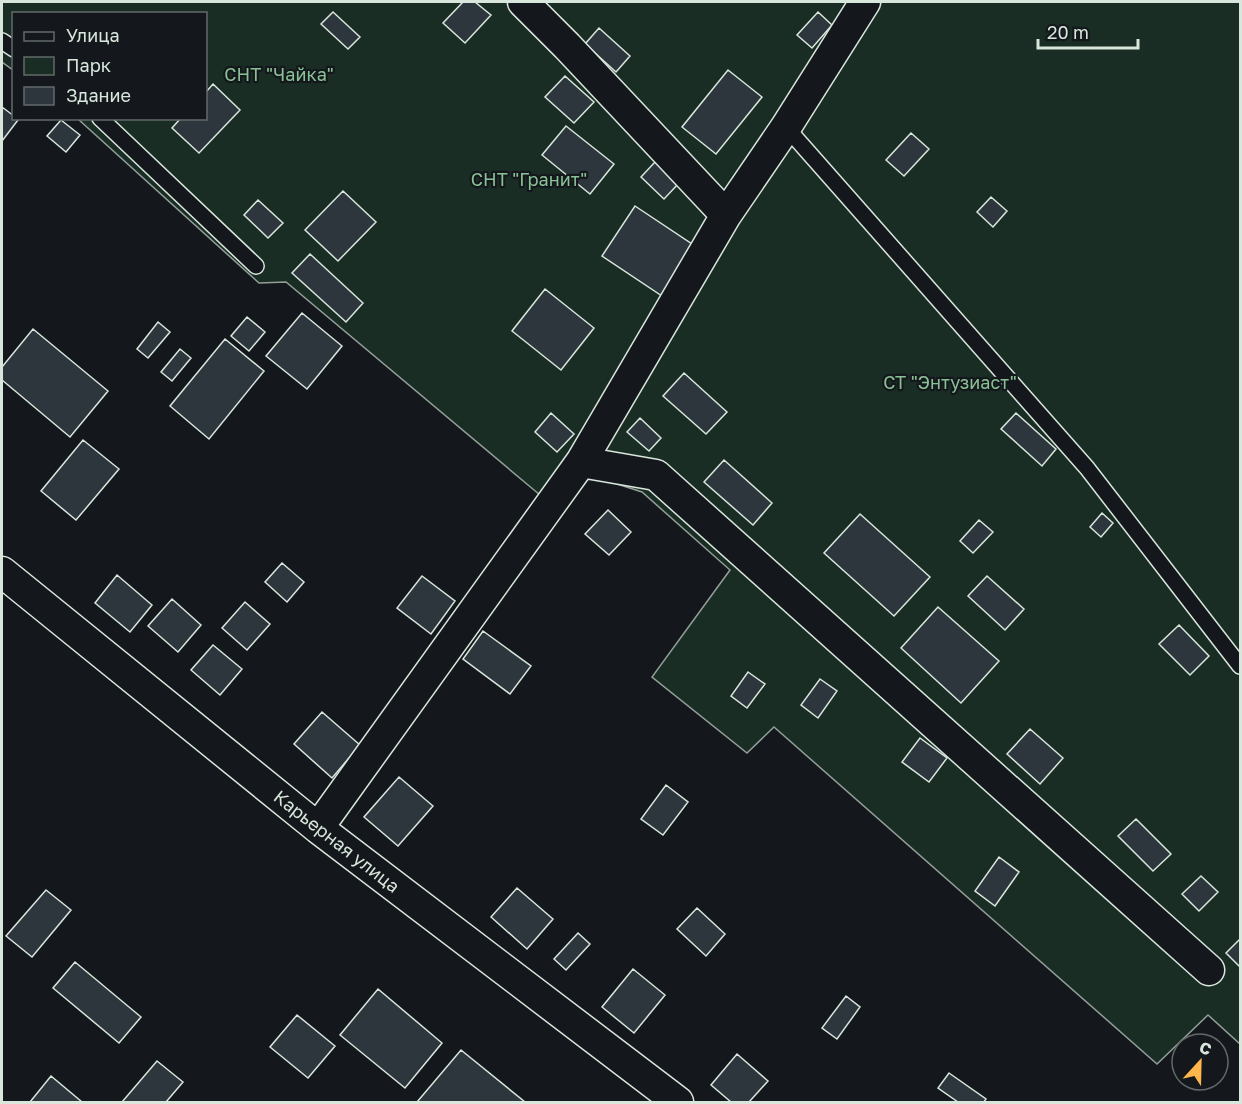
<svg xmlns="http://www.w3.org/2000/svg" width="1242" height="1104" font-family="'Golos Text',sans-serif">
	<rect width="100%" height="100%" fill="#14181c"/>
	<!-- green -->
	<path fill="#1a2d24" stroke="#939e99" stroke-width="1.5" d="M2 2H1240V1044L1208 1015 1157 1064 774 727 747 753 652 677 730 570 642 492 608 481 571 449 540 495 286 282 259 283 78 119 206 118V14H14L13 70 2 62Z"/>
	<!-- building -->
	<path fill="#2c363c" stroke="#d8e6dc" stroke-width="1.5" d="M463 2H475L491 15 465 43 443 23Z
		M333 12 360 37 348 49 321 24Z
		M818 12 832 25 812 48 797 35Z
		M599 28 630 56 616 72 585 44Z
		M728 70 762 97 716 154 682 127Z
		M565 76 594 102 574 123 545 97Z
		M213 84 240 110 199 153 172 128 181 118H206V92Z
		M2 107 14 116V118L18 120 2 141Z
		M61 120 80 135 66 152 47 136Z
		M566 126 614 164 590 194 542 155Z
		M911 133 929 149 904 176 886 160Z
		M655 162 679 183 664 199 641 177Z
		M343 191 376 222 338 261 305 230Z
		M991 197 1007 211 993 227 977 212Z
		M258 200 283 223 268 238 244 215Z
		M635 206 695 246 662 296 602 256Z
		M310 254 363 303 346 322 292 273Z
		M545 289 594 328 561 370 512 331Z
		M302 313 342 346 307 389 266 356Z
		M247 317 265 332 249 351 231 336Z
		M158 322 170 332 148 358 137 349Z
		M33 329 108 391 70 437 2 380V367Z
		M225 339 264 371 209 439 170 406Z
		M180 349 191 358 172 381 161 372Z
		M684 373 727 412 706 434 663 396Z
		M551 413 574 434 557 452 535 432Z
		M1016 413 1056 449 1042 466 1001 429Z
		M640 418 661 438 649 451 627 432Z
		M83 440 119 469 76 520 41 491Z
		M724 460 772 503 753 525 704 482Z
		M608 510 631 532 609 555 585 534Z
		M1102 513 1113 523 1101 537 1090 527Z
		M860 514 930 577 894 616 824 553Z
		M979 520 993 532 973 553 960 541Z
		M282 563 304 582 287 602 265 582Z
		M117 575 152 605 130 632 95 603Z
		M422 576 455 601 431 634 397 608Z
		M987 576 1024 609 1005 630 968 596Z
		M172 599 201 625 178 652 148 626Z
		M245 602 270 624 247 650 222 628Z
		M938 607 999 661 961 703 901 648Z
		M1179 625 1209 656 1190 675 1159 644Z
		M483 631 531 666 510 694 463 659Z
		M213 645 242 669 220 695 191 670Z
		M748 672 765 684 747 708 731 696Z
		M820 679 837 691 818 718 801 705Z
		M322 712 360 745 332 778 294 744Z
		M1030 729 1063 758 1040 784 1007 754Z
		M920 738 947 758 929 782 902 762Z
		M399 777 433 806 398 846 364 817Z
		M666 785 688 802 663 835 641 819Z
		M1136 819 1171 854 1153 871 1118 836Z
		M999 857 1019 872 995 906 975 891Z
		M1201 876 1218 892 1199 911 1182 894Z
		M517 888 553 919 527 949 491 917Z
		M46 890 71 910 32 957 6 936Z
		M697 908 725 934 706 956 677 929Z
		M578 933 590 944 566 970 554 959Z
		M1240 939V967L1226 953Z
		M75 962 141 1017 119 1043 53 988Z
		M633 969 665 995 634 1033 602 1007Z
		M378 989 442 1043 405 1088 340 1035Z
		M846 996 860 1007 837 1039 822 1028Z
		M297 1015 335 1046 308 1078 270 1047Z
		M461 1050 525 1102H417Z
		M737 1054 768 1081 749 1102H731L711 1085Z
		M157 1061 183 1082 166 1102H122Z
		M949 1073 986 1099 984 1102H958L938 1088Z
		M51 1076 82 1102H30Z"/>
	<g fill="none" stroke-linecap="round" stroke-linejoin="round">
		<!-- lane casing -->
		<g stroke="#d8e6dc" stroke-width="18">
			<path id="lane" d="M2 41 14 49
				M100 118 256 266
				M786 127 1087 468 1240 666"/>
		</g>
		<!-- street casing -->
		<g stroke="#d8e6dc" stroke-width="33">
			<path id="street" d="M523 2 567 46 726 215
				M581 462 656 475 1209 970
				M2 572 318 828 678 1102
				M318 828 581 462 726 215 786 127 865 2"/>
		</g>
		<!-- lane -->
		<use href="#lane" stroke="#14181c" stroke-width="15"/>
		<!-- street -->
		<use href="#street" stroke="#14181c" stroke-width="30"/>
	</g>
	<g text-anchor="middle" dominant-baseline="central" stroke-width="4.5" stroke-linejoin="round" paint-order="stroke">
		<!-- park labels -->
		<g font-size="18" fill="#8ac095" stroke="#14181c">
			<text x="279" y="74">СНТ "Чайка"</text>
			<text x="529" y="179">СНТ "Гранит"</text>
			<text x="950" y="382">СТ "Энтузиаст"</text>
		</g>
		<!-- street labels -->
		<g font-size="18" fill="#d8e6dc" stroke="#14181c">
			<text transform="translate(337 841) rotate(38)">Карьерная улица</text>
		</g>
	</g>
	<!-- border -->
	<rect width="1242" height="1104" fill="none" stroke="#d8e6dc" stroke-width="6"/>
	<!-- legend -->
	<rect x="12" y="12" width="195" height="108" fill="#14181c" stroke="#626a69" stroke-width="1.5"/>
	<rect x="24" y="32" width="30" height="9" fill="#14181c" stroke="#626a69" stroke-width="1.5"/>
	<text x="66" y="42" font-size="18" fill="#d8e6dc">Улица</text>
	<rect x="24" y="57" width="30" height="18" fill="#1a2d24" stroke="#626a69" stroke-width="1.5"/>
	<text x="66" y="72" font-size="18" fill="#d8e6dc">Парк</text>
	<rect x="24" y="87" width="30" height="18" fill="#2c363c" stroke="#626a69" stroke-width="1.5"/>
	<text x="66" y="102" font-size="18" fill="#d8e6dc">Здание</text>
	<!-- north arrow -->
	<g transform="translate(1200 1062) rotate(22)"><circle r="28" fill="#14181c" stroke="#626a69" stroke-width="1.5"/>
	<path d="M0-4.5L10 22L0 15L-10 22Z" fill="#ffb74d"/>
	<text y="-9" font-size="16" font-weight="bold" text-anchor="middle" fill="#d8e6dc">С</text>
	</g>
	<!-- scale -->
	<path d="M1038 39v9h100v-9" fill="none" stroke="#d8e6dc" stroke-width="3"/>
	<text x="1047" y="39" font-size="18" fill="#d8e6dc" stroke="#14181c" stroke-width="4.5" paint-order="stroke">20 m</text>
</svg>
